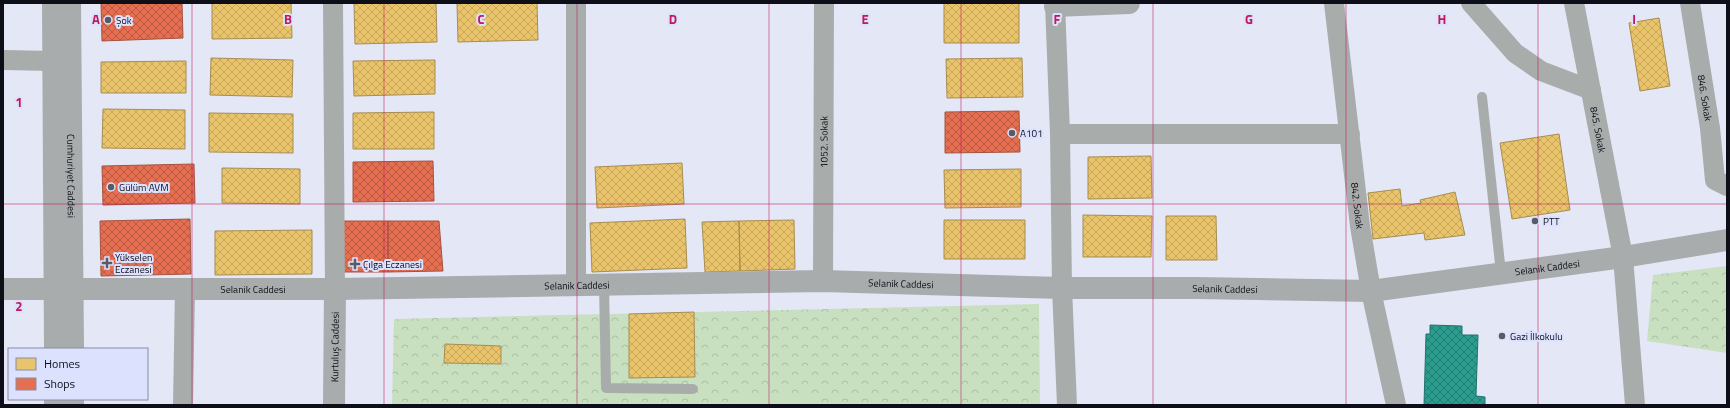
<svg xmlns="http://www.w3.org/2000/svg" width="1730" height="408" font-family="'Titillium Web',sans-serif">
	<defs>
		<pattern id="forest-crowns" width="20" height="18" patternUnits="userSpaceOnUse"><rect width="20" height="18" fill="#c8e0c0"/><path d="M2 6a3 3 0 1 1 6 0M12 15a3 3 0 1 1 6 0" fill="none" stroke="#abbfa4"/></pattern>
		<pattern id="homes-cross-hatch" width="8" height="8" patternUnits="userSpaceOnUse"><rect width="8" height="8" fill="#e9c46a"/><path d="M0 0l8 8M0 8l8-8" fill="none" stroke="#c7a75b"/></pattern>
		<pattern id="shops-cross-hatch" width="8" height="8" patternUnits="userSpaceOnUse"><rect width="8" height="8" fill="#e76f51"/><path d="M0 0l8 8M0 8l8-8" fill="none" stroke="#ba5a42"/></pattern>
		<pattern id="schools-cross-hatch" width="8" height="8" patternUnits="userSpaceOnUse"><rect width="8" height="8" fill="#2a9d8f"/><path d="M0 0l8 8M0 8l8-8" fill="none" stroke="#227e74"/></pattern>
	</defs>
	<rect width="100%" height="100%" fill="#e4e7f6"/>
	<!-- forest -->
	<path fill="url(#forest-crowns)" d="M1727 266V353L1647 341 1653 275Z
		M1039 304 1040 405H392L394 319Z"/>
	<!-- pitch -->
	<path fill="#c8e0c0" d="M731 395 814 396V405H732Z"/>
	<!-- homes -->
	<path fill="url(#homes-cross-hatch)" stroke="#a78d51" d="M212 3H291L292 38 212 39Z
		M354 3H436L437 42 355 44Z
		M457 3H537L538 40 458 42Z
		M944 3H1019V43H944Z
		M1659 18 1670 86 1640 91 1629 23Z
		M211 58 293 60 292 97 210 95Z
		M1022 58 1023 97 947 98 946 59Z
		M435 60V94L354 96 353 61Z
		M186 61V93H101V62Z
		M103 109 185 110V149L102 148Z
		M434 112V149H353V113Z
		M209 113 293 114V153L209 152Z
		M1559 134 1570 210 1512 219 1500 143Z
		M1151 156 1152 198 1088 199V157Z
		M682 163 684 204 597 208 595 167Z
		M222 168 300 169V204L222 203Z
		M1021 169V207L945 208 944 170Z
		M1400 189 1402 206 1421 203 1420 200 1455 192 1465 235 1425 240 1424 233 1373 239 1368 193Z
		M1083 215 1152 216 1151 257H1083Z
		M1166 216H1216L1217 260H1166Z
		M685 219 687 268 592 272 590 223Z
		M794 220 795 269 740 271 739 221Z
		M944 220H1025V259H944Z
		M739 221 740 271 705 272 702 222Z
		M312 230V274L215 275V231Z
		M694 312 695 377 629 378V314Z
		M445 344 501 346V364L444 363Z"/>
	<!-- shops -->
	<path fill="url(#shops-cross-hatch)" stroke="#a65240" d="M101 3H182L183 38 102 41Z
		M1019 111 1020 152 945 153V112Z
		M433 161 434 201 353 202V162Z
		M194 164 195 203 103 205 102 166Z
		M190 219 191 274 101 276 100 221Z
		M343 221H388V272H344Z
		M388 221H439L443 271 388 272Z"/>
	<!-- schools -->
	<path fill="url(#schools-cross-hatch)" stroke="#21726b" d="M1430 325 1462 326V335H1478L1476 396 1485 397V405H1424L1426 334H1430Z"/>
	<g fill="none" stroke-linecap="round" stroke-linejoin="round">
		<!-- lane -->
		<path stroke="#a8adac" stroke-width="10" d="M1482 97 1501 273
			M604 285 606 388 693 389"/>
		<!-- street -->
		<g stroke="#a8adac" stroke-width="20">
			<path d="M333 3 335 289"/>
			<path d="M1055 3 1060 134 1062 288 1067 405"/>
			<path id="s1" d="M1334 3 1360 226 1371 291 1396 405"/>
			<path d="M1471 3 1515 53 1541 71 1591 90"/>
			<path id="s2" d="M1574 3 1623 257 1635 405"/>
			<path id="s3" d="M1690 3 1710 128 1715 180 1727 186"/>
			<path d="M3 60 53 61"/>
			<path d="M1060 134H1350"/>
			<path id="s4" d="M823 281 824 3"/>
			<path d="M576 286V3"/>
			<path d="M183 405 185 289"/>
		</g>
		<!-- secondary -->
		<g stroke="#a8acad" stroke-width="22">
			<path d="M53 3 55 349"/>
			<path id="s5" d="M70 3 73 349"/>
			<path d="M1055 6 1129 3"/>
			<path id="s6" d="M3 289H335L823 281 1062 288H1196L1371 291 1623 257 1727 240"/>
			<path d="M55 399V405"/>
			<path d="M73 399V405"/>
			<path id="s7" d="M334 405 335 289"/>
		</g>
	</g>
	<!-- grid -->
	<path fill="none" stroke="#c2185b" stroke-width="1" stroke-opacity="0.55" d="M192 3V405M384 3V405M577 3V405M769 3V405M961 3V405M1153 3V405M1346 3V405M1538 3V405M3 204H1727"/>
	<!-- markers -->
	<g fill="#585a66" stroke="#dce2fe" stroke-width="1.5">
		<circle cx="108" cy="20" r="4"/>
		<circle cx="1012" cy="133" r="4"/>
		<circle cx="111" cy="187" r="4"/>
		<circle cx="1535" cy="221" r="4"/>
		<path d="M105 257h4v4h4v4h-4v4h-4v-4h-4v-4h4z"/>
		<path d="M353 258h4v4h4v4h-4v4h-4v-4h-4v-4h4z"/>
		<circle cx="1502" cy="336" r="4"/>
	</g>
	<g text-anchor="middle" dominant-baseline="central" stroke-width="4" stroke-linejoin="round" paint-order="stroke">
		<!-- poi labels -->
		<g font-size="10" fill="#0d0e18" stroke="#dce2fe" text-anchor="start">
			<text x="116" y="20">Şok</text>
			<text x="1020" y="133">A101</text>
			<text x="119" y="187">Gülüm AVM</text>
			<text x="1543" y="221">PTT</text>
			<text x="115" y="257">Yükselen<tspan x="115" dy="12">Eczanesi</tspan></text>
			<text x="363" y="264">Çılga Eczanesi</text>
			<text x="1510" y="336">Gazi İlkokulu</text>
		</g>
		<!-- street labels -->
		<g font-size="10" fill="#0d0e18" stroke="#dce2fe">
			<text stroke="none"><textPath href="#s3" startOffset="96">846. Sokak</textPath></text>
			<text stroke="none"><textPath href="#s2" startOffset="129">845. Sokak</textPath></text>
			<text stroke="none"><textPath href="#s4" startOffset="139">1052. Sokak</textPath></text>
			<text stroke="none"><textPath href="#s5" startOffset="173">Cumhuriyet Caddesi</textPath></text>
			<text stroke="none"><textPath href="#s1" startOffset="204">842. Sokak</textPath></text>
			<text stroke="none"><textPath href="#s6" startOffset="1546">Selanik Caddesi</textPath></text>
			<text stroke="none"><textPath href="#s6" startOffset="898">Selanik Caddesi</textPath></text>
			<text stroke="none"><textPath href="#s6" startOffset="574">Selanik Caddesi</textPath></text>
			<text stroke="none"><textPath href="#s6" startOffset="250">Selanik Caddesi</textPath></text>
			<text stroke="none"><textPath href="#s6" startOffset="1222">Selanik Caddesi</textPath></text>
			<text stroke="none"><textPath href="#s7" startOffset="58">Kurtuluş Caddesi</textPath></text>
		</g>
	</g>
	<g font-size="13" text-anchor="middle" font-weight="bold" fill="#c2185b" stroke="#dce2fe" stroke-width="4" stroke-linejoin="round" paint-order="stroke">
		<text x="96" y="24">A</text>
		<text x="288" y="24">B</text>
		<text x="481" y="24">C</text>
		<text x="673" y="24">D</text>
		<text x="865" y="24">E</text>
		<text x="1057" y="24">F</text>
		<text x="1249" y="24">G</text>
		<text x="1442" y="24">H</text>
		<text x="1634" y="24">I</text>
		<text x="19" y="107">1</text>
		<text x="19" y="311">2</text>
	</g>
	<!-- border -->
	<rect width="1730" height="408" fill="none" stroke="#0d0e18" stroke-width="8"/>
	<!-- legend -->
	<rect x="8" y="348" width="140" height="52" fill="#dce2fe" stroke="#898da2"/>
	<rect x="16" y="358" width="20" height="12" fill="#e9c46a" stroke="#898da2"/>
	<text x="44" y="368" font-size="12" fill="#0d0e18">Homes</text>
	<rect x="16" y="378" width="20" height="12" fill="#e76f51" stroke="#898da2"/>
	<text x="44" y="388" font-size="12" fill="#0d0e18">Shops</text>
</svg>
